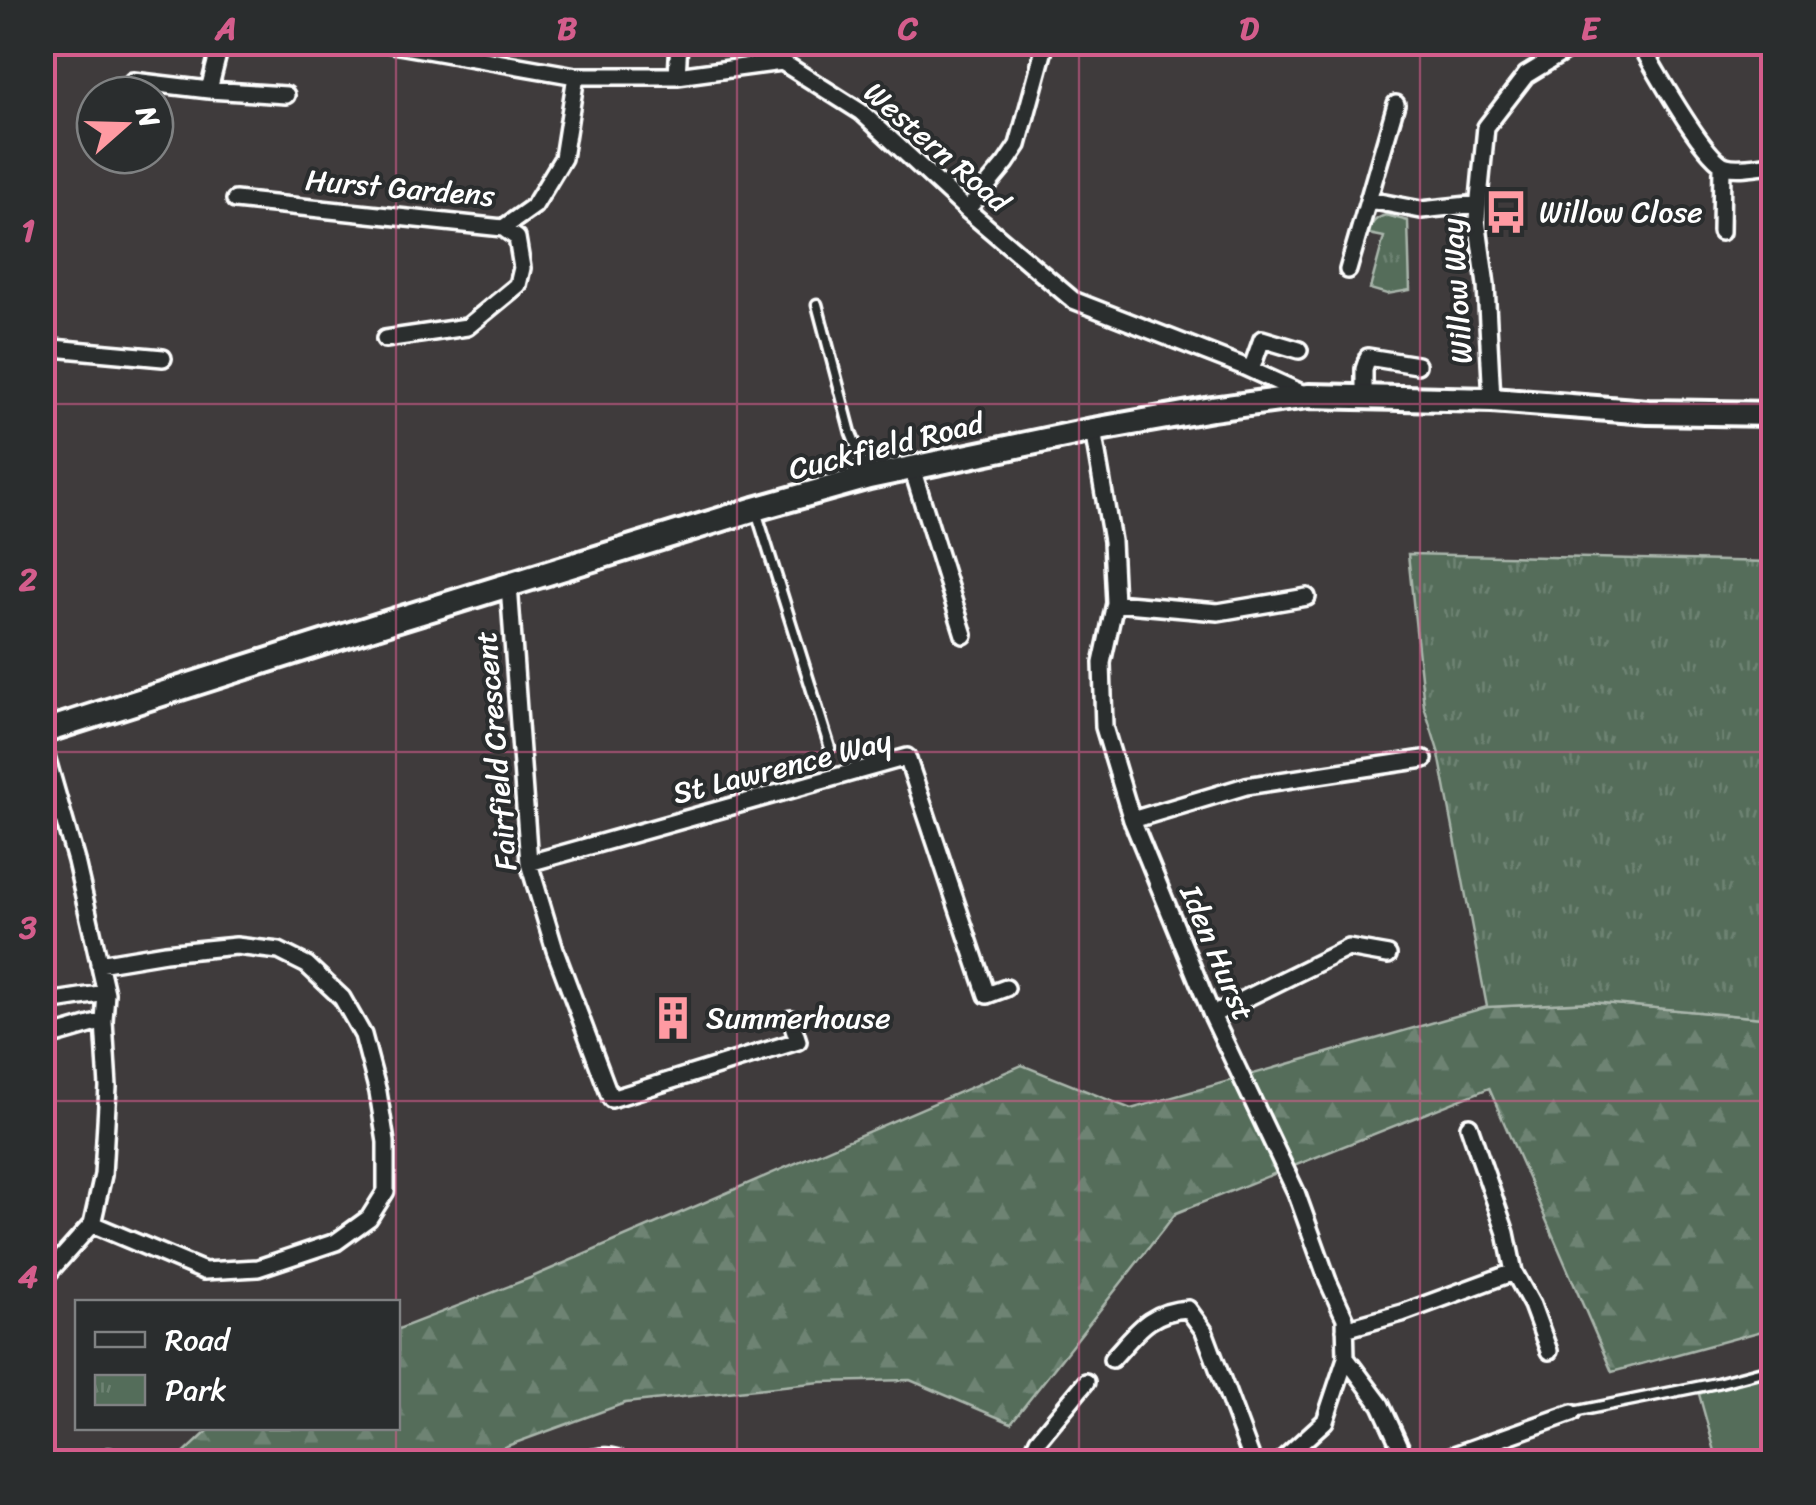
<svg xmlns="http://www.w3.org/2000/svg" width="1816" height="1505" font-family="Sriracha,sans-serif">
	<defs>
		<pattern id="forest-firs" width="22" height="20" patternUnits="userSpaceOnUse" patternTransform="scale(2.5)"><rect width="22" height="20" fill="#546d5a"/><path d="M5 1l3.5 6h-7zM16 11l3.5 6h-7z" fill="#6e8373"/></pattern>
		<pattern id="park-tufts" width="24" height="20" patternUnits="userSpaceOnUse" patternTransform="scale(2.5)"><rect width="24" height="20" fill="#546d5a"/><path d="M3 7l-1-3M5 7V3M7 7l1-3M15 17l-1-3M17 17v-4M19 17l1-3" fill="none" stroke="#6e8373"/></pattern>
	</defs>
	<rect width="100%" height="100%" fill="#3f3b3c"/>
	<filter id="ink" filterUnits="userSpaceOnUse"><feTurbulence type="fractalNoise" baseFrequency=".01" numOctaves="2"/><feDisplacementMap in="SourceGraphic" scale="20" xChannelSelector="R" yChannelSelector="G"/><feConvolveMatrix kernelMatrix="1 2 1 2 8 2 1 2 1" color-interpolation-filters="sRGB"/></filter>
	<g filter="url(#ink)">
		<!-- green -->
		<path fill="#546d5a" stroke="#aab6ac" stroke-width="2.5" d="M1773 1367V1462H1718L1699 1394Z"/>
		<!-- forest -->
		<path fill="url(#forest-firs)" stroke="#aab6ac" stroke-width="2.5" d="M1592 1002 1773 1019V1328L1612 1372 1489 1088 1176 1213 1011 1423 910 1380 821 1382 625 1403 474 1458 470 1462H175L211 1428H398V1329L530 1278 1022 1065 1131 1109 1487 1007Z"/>
		<!-- park -->
		<path fill="url(#park-tufts)" stroke="#aab6ac" stroke-width="2.5" d="M1386 215 1408 221 1410 290 1387 294 1370 289 1384 237 1369 234C1371 223 1375 218 1386 215Z
			M1408 554 1773 562V1019L1592 1002 1487 1007 1439 754 1424 706Z"/>
		<g fill="none" stroke-linecap="round" stroke-linejoin="round">
			<!-- lane casing -->
			<g stroke="#fff" stroke-width="15">
				<path id="lane" d="M817 304 851 433 867 473
					M757 514 830 748
					M1573 1412 1717 1383 1774 1368"/>
			</g>
			<!-- street casing -->
			<g stroke="#fff" stroke-width="22">
				<path id="street" d="M381 42 576 76H677L782 62 861 112 967 210 1073 300 1240 365 1304 394
					M1144 42 1156 45
					M1639 42C1653 66 1704 159 1726 166 1739 170 1759 165 1774 164
					M677 76 679 42
					M133 81 209 90 221 42
					M209 90 286 95
					M235 200 503 228 534 206 563 158 576 76
					M1369 200 1421 210 1478 204
					M967 210 1006 163 1018 145 1046 42
					M1721 232 1722 165
					M1348 270 1396 104
					M385 339 467 327 518 285 522 268 517 238 503 228
					M42 347 163 358
					M1251 370 1262 339 1299 350
					M1364 397V369L1368 357 1417 365
					M1492 400 1486 285 1477 219 1486 127 1526 75 1580 42
					M1093 430 1112 541 1115 603 1102 663 1104 727 1132 820 1212 1015 1296 1192 1328 1281 1345 1318 1346 1358 1325 1421 1280 1462
					M912 468 964 635
					M509 585 529 863 555 950 611 1099 798 1041 791 1019
					M1115 603 1218 612 1307 597
					M42 742 76 861 106 993 104 1021 108 1087 103 1175 92 1224 42 1280
					M1132 820 1246 786 1424 759
					M529 863 907 757 987 995 1006 988
					M42 1003 106 993
					M1212 1015 1348 948 1388 955
					M42 1039 104 1021
					M1469 1126 1506 1233 1514 1272 1532 1305 1549 1351
					M92 1224 204 1271 258 1268 336 1242 369 1218 386 1191V1142L378 1092 363 1035 342 998 307 965 279 951 236 946 165 953 99 964
					M1345 1329 1402 1313 1514 1272
					M1346 1358 1381 1405 1407 1462
					M1112 1359C1136 1333 1149 1311 1188 1309L1204 1331 1253 1462
					M100 1462 109 1457 126 1462
					M578 1462C593 1459 610 1452 623 1462
					M1028 1462 1038 1440 1086 1382
					M1434 1462 1572 1413"/>
			</g>
			<!-- secondary casing -->
			<g stroke="#fff" stroke-width="30">
				<path id="secondary" d="M42 732 376 626 755 509 869 477 1093 430 1212 409 1309 396 1492 400 1648 412 1774 414"/>
			</g>
			<!-- lane -->
			<use href="#lane" stroke="#2a2d2e" stroke-width="8"/>
			<!-- street -->
			<use href="#street" stroke="#2a2d2e" stroke-width="15"/>
			<!-- secondary -->
			<use href="#secondary" stroke="#2a2d2e" stroke-width="22"/>
		</g>
	</g>
	<!-- grid -->
	<path fill="none" stroke="#d45d8c" stroke-width="2.5" stroke-opacity="0.55" d="M396 42V1302M737 42V1462M1079 42V1462M1420 42V1462M42 404H1774M42 752H1774M42 1101H1774M396 1428V1462"/>
	<!-- icons -->
	<defs>
		<g id="bus-bare" transform="scale(3.45)"><path d="M-5-6H5V4H4V6H2V4H-2V6H-4V4H-5ZM-3.5-4V0h7V-4ZM-3.5 1.2v1.5H-2V1.2ZM2 1.2v1.5H3.5V1.2Z" fill="#ff9aa2" stroke="#2a2d2e" stroke-width="2.5" paint-order="stroke"/></g>
		<g id="building-bare" transform="scale(3.45)"><path d="M-4-6H4V6H1V3H-1V6H-4ZM-2.5-4.3h1.7v1.8h-1.7ZM.8-4.3h1.7v1.8H.8ZM-2.5-1h1.7V.8h-1.7ZM.8-1h1.7V.8H.8Z" fill="#ff9aa2" stroke="#2a2d2e" stroke-width="2.5" paint-order="stroke"/></g>
	</defs>
	<g fill-rule="evenodd">
		<use href="#bus-bare" x="1506" y="212"/>
		<use href="#building-bare" x="673" y="1018"/>
	</g>
	<g text-anchor="middle" dominant-baseline="central" stroke-width="8" stroke-linejoin="round" paint-order="stroke">
		<!-- street labels -->
		<g font-size="30" fill="#fff" stroke="#2a2d2e">
			<text transform="translate(937 147) rotate(41)">Western Road</text>
			<text transform="translate(400 188) rotate(5)">Hurst Gardens</text>
			<text transform="translate(1457 291) rotate(-94)">Willow Way</text>
			<text transform="translate(886 446) rotate(-14)">Cuckfield Road</text>
			<text transform="translate(496 751) rotate(-95)">Fairfield Crescent</text>
			<text transform="translate(782 767) rotate(-14)">St Lawrence Way</text>
			<text transform="translate(1217 953) rotate(67)">Iden Hurst</text>
		</g>
		<!-- poi labels -->
		<g font-size="30" fill="#fff" stroke="#2a2d2e" text-anchor="start">
			<text x="1539" y="212">Willow Close</text>
			<text x="706" y="1018">Summerhouse</text>
		</g>
	</g>
	<!-- margin -->
	<rect width="1816" height="1505" fill="none" stroke="#2a2d2e" stroke-width="110"/>
	<!-- legend -->
	<rect x="75" y="1300" width="325" height="130" fill="#2a2d2e" stroke="#7f8182" stroke-width="2.5"/>
	<rect x="95" y="1332" width="50" height="15" fill="#2a2d2e" stroke="#7f8182" stroke-width="2.5"/>
	<text x="165" y="1350" font-size="30" fill="#ffffff">Road</text>
	<rect x="95" y="1375" width="50" height="30" fill="url(#park-tufts)" stroke="#7f8182" stroke-width="2.5"/>
	<text x="165" y="1400" font-size="30" fill="#ffffff">Park</text>
	<!-- north arrow -->
	<g transform="translate(125 125) rotate(70)"><circle r="48" fill="#2a2d2e" stroke="#7f8182" stroke-width="2.5"/>
	<path d="M0-8L18 38L0 25L-18 38Z" fill="#ff9aa2"/>
	<text y="-15" font-size="28" font-weight="bold" text-anchor="middle" fill="#ffffff">N</text>
	</g>
	<rect x="55" y="55" width="1706" height="1395" fill="none" stroke="#d45d8c" stroke-width="4"/>
	<g font-size="32" text-anchor="middle" font-weight="bold" fill="#d45d8c">
		<text x="226" y="39">A</text>
		<text x="567" y="39">B</text>
		<text x="908" y="39">C</text>
		<text x="1249" y="39">D</text>
		<text x="1590" y="39">E</text>
		<text x="28" y="241">1</text>
		<text x="28" y="590">2</text>
		<text x="28" y="938">3</text>
		<text x="28" y="1287">4</text>
	</g>
</svg>
